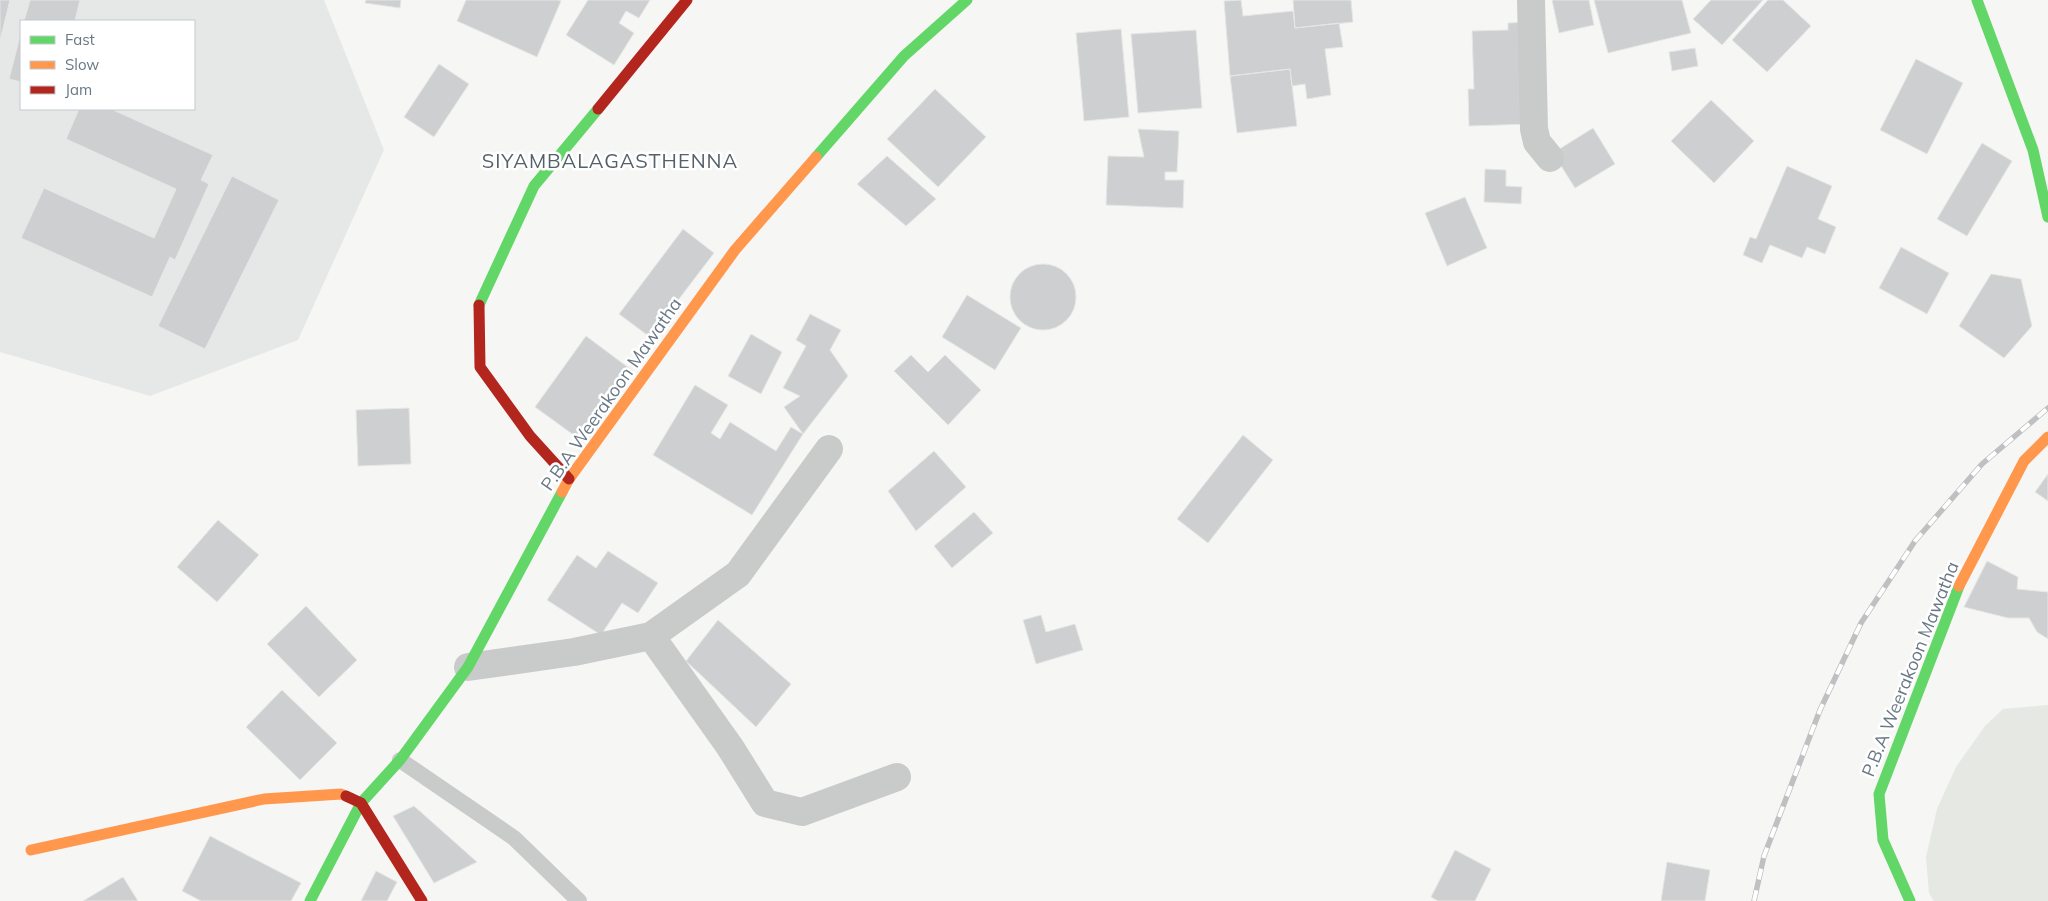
<svg xmlns="http://www.w3.org/2000/svg" width="2048" height="901" font-family="Mulish,sans-serif">
	<rect width="100%" height="100%" fill="#f6f6f5"/>
	<!-- built -->
	<path fill="#e6e8e8" fill-rule="evenodd" d="M0 0H324L384 150 298 340 150 396 0 352ZM21 21H194V109H21Z"/>
	<!-- green -->
	<path fill="#e5e8e3" d="M2048 705V901H1934L1929 893 1926 857 1937 809 1956 767 1985 726 2003 709Z"/>
	<!-- building -->
	<path fill="#cdcfd0" stroke="#e6e6e5" d="M0 0H10L0 41Z
		M30 0H80L75 21H24Z
		M366 0H401L400 8 365 3Z
		M466 0H558L561 1 537 57 457 21Z
		M588 0H650L639 18 626 11 619 23 634 33 614 65 566 35Z
		M1241 0 1243 16 1293 11 1295 28 1339 23 1343 47 1325 49 1331 95 1307 99 1305 84 1292 86 1290 69 1230 76 1224 1Z
		M1293 0H1351L1353 22 1295 28Z
		M1552 0H1589L1594 25 1559 33Z
		M1594 0H1682L1691 33 1608 53Z
		M1711 0H1763L1722 45 1693 19Z
		M1768 0H1783L1811 26 1767 72 1732 40Z
		M1528 22 1532 124 1469 126 1468 89H1474L1472 31 1508 30V23Z
		M1121 29 1129 117 1084 121 1076 33Z
		M1196 30 1202 108 1138 113 1131 34Z
		M21 32V82L9 79Z
		M1695 48 1698 66 1672 71 1669 52Z
		M1916 59 1963 83 1927 154 1880 130Z
		M439 64 469 84 434 137 404 117Z
		M1290 69 1297 126 1237 133 1230 76Z
		M935 89 986 137 938 187 887 139Z
		M1711 100 1754 141 1714 183 1671 141Z
		M79 109H111L213 155 201 180 209 184 175 260 170 257 152 297 21 238 44 188 154 238 176 189 66 139Z
		M1593 128 1615 164 1575 188 1553 153Z
		M1138 129 1179 131 1177 172H1165V180H1184L1183 208 1106 205 1108 156 1144 157Z
		M1982 143 2012 161 1967 236 1937 219Z
		M887 156 936 199 906 226 857 184Z
		M1787 166 1832 186 1818 219 1836 227 1825 254 1807 247 1802 258 1770 245 1762 263 1743 255 1750 237 1756 239Z
		M1485 169 1506 170V186L1522 187 1521 204 1484 202Z
		M232 176 279 200 205 349 158 326Z
		M1465 197 1487 248 1447 266 1425 213Z
		M683 229 714 253 650 337 619 314Z
		M1901 247 1949 273 1927 314 1879 288Z
		M1010 297a33 33 0 1 1 66 0a33 33 0 1 1-66 0Z
		M1991 274 2021 279 2032 326 2004 358 1959 326Z
		M967 295 1021 328 995 370 942 337Z
		M810 314 841 330 830 350 848 376 803 434 784 407 800 396 783 388 806 346 796 340Z
		M751 334 782 352 761 394 728 376Z
		M586 336 633 371 582 441 535 407Z
		M911 355 928 372 945 355 981 390 948 425 894 371Z
		M695 385 728 405 711 433 720 439 730 422 776 451 791 427 803 434 752 515 653 455Z
		M409 408 411 464 358 466 356 410Z
		M1243 435 1273 460 1208 543 1177 519Z
		M934 451 966 487 916 531 888 491Z
		M2048 474V501L2035 492Z
		M974 512 993 533 952 568 934 546Z
		M218 520 259 555 217 602 177 567Z
		M608 551 658 583 638 613 622 603 601 635 547 600 577 555 596 568Z
		M1987 561 2018 577 2017 589 2048 592V639L2037 632 2029 618H2008L1964 607Z
		M306 606 357 660 319 697 267 644Z
		M1041 615 1046 632 1075 624 1083 650 1036 664 1023 620Z
		M718 620 791 684 756 727 686 661Z
		M282 690 337 743 300 780 246 727Z
		M414 806 477 862 434 883 393 816Z
		M210 836 301 883 291 901H201L182 891Z
		M1455 850 1491 869 1475 901H1438L1431 897Z
		M1667 862 1710 870 1705 901H1661Z
		M376 871 397 882 387 901H361Z
		M123 877 138 901H83Z"/>
	<g fill="none" stroke-linecap="round" stroke-linejoin="round">
		<!-- lane -->
		<path stroke="#c9caca" stroke-width="16" d="M400 760 514 838 579 901"/>
		<!-- street -->
		<path stroke="#c9caca" stroke-width="28" d="M1531 0 1534 129 1537 142 1550 158
			M651 636 730 747 765 803 802 812 897 777
			M468 667 574 652 651 636 738 574 829 449"/>
		<!-- fast -->
		<path stroke="#63d668" stroke-width="11" d="M1977 0 2033 150 2048 217
			M816 157 904 56 967 0
			M479 305 534 186 598 109
			M310 901 361 803 400 760 468 667 562 492
			M1910 901 1883 840 1879 794 1959 586"/>
		<!-- slow -->
		<path stroke="#ff974d" stroke-width="11" d="M562 492 569 479 735 250 816 157
			M1959 586 2024 461 2048 437
			M31 850 264 799 341 794 346 796"/>
		<!-- jam -->
		<path stroke="#b3261e" stroke-width="11" d="M598 109 687 0
			M479 305 480 367 530 436 569 479
			M346 796 361 803 422 901"/>
		<!-- rail casing -->
		<g stroke="#bfc0c2" stroke-width="5.5">
			<path id="rail" d="M1754 901 1764 856 1820 710 1861 623 1915 541 1982 464 2048 408"/>
		</g>
		<!-- rail -->
		<use href="#rail" stroke="#fff" stroke-width="4" stroke-dasharray="11" stroke-linecap="butt"/>
	</g>
	<g text-anchor="middle" dominant-baseline="central" stroke-width="5" stroke-linejoin="round" paint-order="stroke">
		<!-- street labels -->
		<g font-size="18" fill="#687884" stroke="#fff">
			<text transform="translate(611 394) rotate(-55)">P.B.A Weerakoon Mawatha</text>
			<text transform="translate(1910 669) rotate(-68)">P.B.A Weerakoon Mawatha</text>
		</g>
		<!-- quarter labels -->
		<g font-size="20" letter-spacing="1" fill="#556169" stroke="#fff">
			<text x="610" y="160">SIYAMBALAGASTHENNA</text>
		</g>
	</g>
	<!-- legend -->
	<rect x="20" y="20" width="175" height="90" fill="#ffffff" stroke="#c3c9ce"/>
	<rect x="30" y="36" width="25" height="8" fill="#63d668" stroke="#c3c9ce"/>
	<text x="65" y="45" font-size="15" fill="#687884">Fast</text>
	<rect x="30" y="61" width="25" height="8" fill="#ff974d" stroke="#c3c9ce"/>
	<text x="65" y="70" font-size="15" fill="#687884">Slow</text>
	<rect x="30" y="86" width="25" height="8" fill="#b3261e" stroke="#c3c9ce"/>
	<text x="65" y="95" font-size="15" fill="#687884">Jam</text>
</svg>
